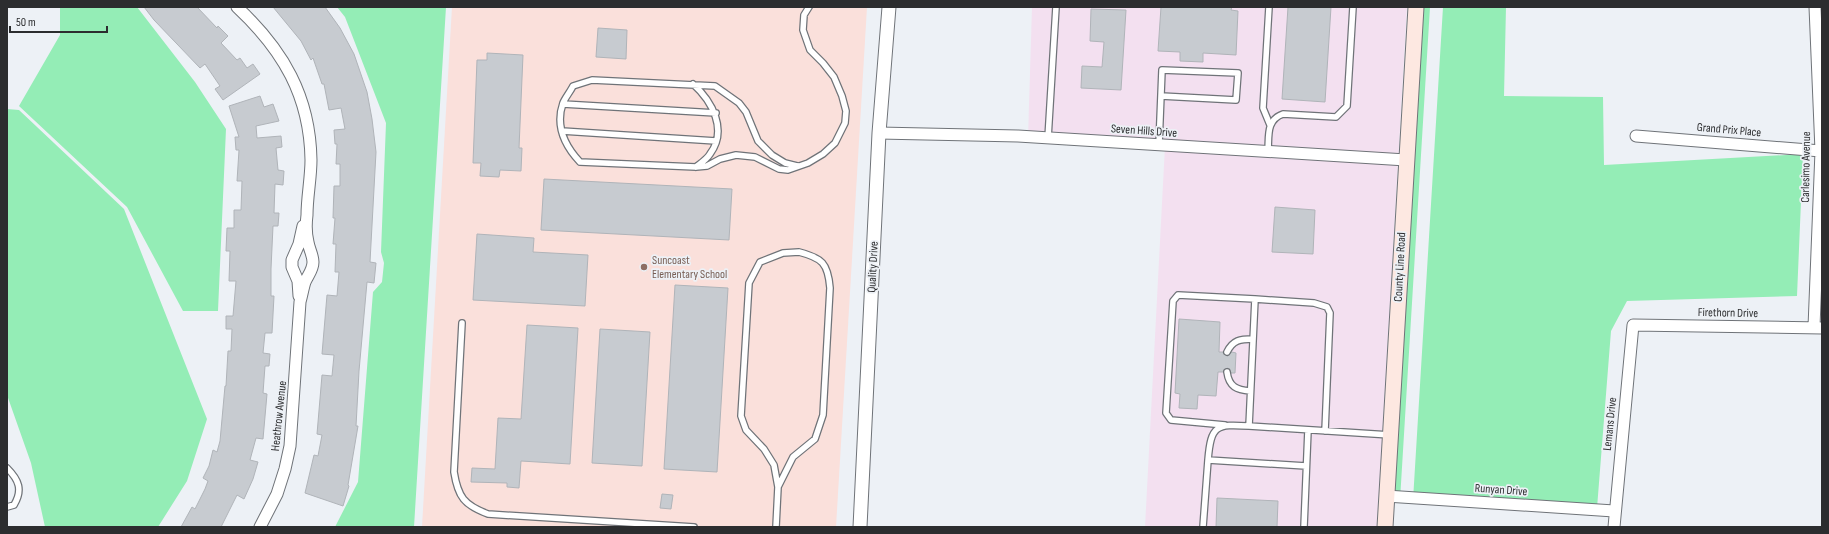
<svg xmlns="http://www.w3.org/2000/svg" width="1829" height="534" font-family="'Sofia Sans Condensed',sans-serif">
	<rect width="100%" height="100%" fill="#edf1f6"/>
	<!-- commercial -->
	<path fill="#f3e0f0" d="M1032 7H1407L1377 527H1145L1165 146 1028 138Z"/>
	<!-- education -->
	<path fill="#fae0db" d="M452 7H867L836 527H422Z"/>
	<!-- green -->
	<path fill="#94edb6" d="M60 7H137L195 82 226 129 218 311H183L127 207 19 106 60 35Z
		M337 7H446L414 527H335L358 482 373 292 382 282 384 263 381 252 386 123 345 17Z
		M1423 7H1430L1400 500 1394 499Z
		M1443 7H1506L1504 96 1603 97 1604 165 1803 154 1797 296 1627 301 1611 331 1597 508 1413 500Z
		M7 109 19 110 124 209 207 419 187 481 158 527H45L31 463 7 395Z"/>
	<!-- building -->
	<path fill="#c7cbd0" stroke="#b0b4b9" d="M144 7H197L217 28 218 26 228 36 221 43 237 60 240 58 247 68 253 64 260 74 223 100 215 89 220 86 205 64 200 68 154 20Z
		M273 7H325L340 28 354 54 367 92 372 119 376 152 370 262 376 263 374 283 367 282 359 371 356 426H358L348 485 349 486 343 506 305 493 314 455 318 456 322 435 317 434 322 375 332 376 334 355 322 354 327 295 337 296 339 272H335L336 244H333L335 218H333L334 186H340V164H336L337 144H335L334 130 345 129 341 108 329 110 324 84H322L313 58 311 60 301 41Z
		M1161 7H1232L1231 10 1238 11 1236 55 1203 53V62L1180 61V52L1158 51Z
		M1288 7H1331L1325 102 1282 99Z
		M1091 9 1126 10 1121 90 1081 88 1082 66 1102 67 1104 42 1090 41Z
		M598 28 627 30 626 59 596 57Z
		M487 53 523 55 519 148H522L521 171 500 170 499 177 480 176 481 163H473L477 60H487Z
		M260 96 264 107 273 104 279 121 256 126 257 138 281 136 282 147 276 148 278 170 284 171 283 185 275 184 274 213H279L278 226H273L271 269V296H274L272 333H265L263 353 270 354 269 366H265L263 393 267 394 263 439 256 438 250 460 258 462 253 479 244 499 237 495 221 527H181L192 507 195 509 205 489 208 481 203 478 209 466 213 450 217 452 220 441 225 386H226L228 351H231L232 329H226V316H233L236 281H229L230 251H226L227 228H234V210H241L242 181H237L239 150H236L235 137H239L229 106Z
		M544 179 732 189 729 240 541 230Z
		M1275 207 1315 210 1313 254 1272 252Z
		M477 234 534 238 533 252 588 255 585 306 473 300Z
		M675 285 728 288 717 472 664 469Z
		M1179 319 1220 322 1219 352H1223L1227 356 1232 352 1236 353 1235 373H1231L1228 368 1225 369 1223 372H1218L1216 396 1198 395 1197 409 1179 408 1180 394 1175 393Z
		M527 325 578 328 570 464 521 461 519 488 507 487V483L471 482 472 468 495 469 498 418 521 419Z
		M600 329 650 332 642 466 592 463Z
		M662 494 673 495 671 509 660 508Z
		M1217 498 1278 501 1277 527H1216Z"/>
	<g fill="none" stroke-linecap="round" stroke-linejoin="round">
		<!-- service casing -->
		<g stroke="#6f7378" stroke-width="8">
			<path id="service" d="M1269 7 1263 108 1270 125
				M693 84C712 101 728 130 710 154 707 159 701 163 696 167
				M563 104 716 113
				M562 131 716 141
				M1048 138 1056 7
				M1159 144 1162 70 1238 73 1236 100 1161 96
				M1268 151C1269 136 1266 120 1283 114L1336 117 1347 106 1353 7
				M797 166 785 163 772 155 758 141 746 112 739 103 715 86 592 80 573 86C570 92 565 98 563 103 555 126 565 146 580 162L696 167 707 166 720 159 736 155 755 157 779 169 788 170 808 163 823 154 835 143 845 123 846 111 842 96 834 77 823 63 810 50 803 30 804 15 809 7
				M799 252C822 258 828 263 830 288L823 415 815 439 793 457 778 487 774 465 764 449 746 430 741 416 749 283 760 262 783 253Z
				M462 323 454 472C458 497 464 505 488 514L694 527
				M1227 352C1233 340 1240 339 1253 339
				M1227 372C1229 387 1237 390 1250 391
				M1225 425 1171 420 1166 413 1173 301 1178 295 1255 299
				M1249 426C1216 424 1211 425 1208 460L1306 466
				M1325 431 1330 313 1327 307 1314 303 1255 299 1249 426 1390 435
				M7 468C19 480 23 490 14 505L7 507
				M776 527 778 487
				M1203 527 1208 460
				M1304 527 1308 430"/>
		</g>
		<!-- minor casing -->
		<g stroke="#6f7378" stroke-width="13">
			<path id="minor" d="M237 7C283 50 310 96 311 160 311 178 307 197 307 215 306 223 306 234 308 242 309 249 313 255 313 262 313 270 308 275 305 282 303 288 302 295 300 302L290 446 285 469 277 494 260 527
				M879 133 1018 136 1406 160
				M1636 136 1821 151
				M299 296 298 281 292 267V260L299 244 303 226
				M1814 327 1821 151 1815 7
				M1386 496 1614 511
				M1614 527 1633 325 1822 328"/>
		</g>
		<!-- tertiary casing -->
		<g stroke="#6f7378" stroke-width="15">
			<path id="tertiary" d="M860 527 879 133 889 7"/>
		</g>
		<!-- secondary casing -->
		<g stroke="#6f7378" stroke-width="17">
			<path id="secondary" d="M1385 527 1416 7"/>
		</g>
		<!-- service -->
		<use href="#service" stroke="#fff" stroke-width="5.5"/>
		<!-- minor -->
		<use href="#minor" stroke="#fff" stroke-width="11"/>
		<!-- tertiary -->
		<use href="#tertiary" stroke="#fff" stroke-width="13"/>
		<!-- secondary -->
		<use href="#secondary" stroke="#fde8e1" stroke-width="15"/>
	</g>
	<!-- markers -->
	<circle fill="#8d6e63" stroke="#edf1f6" stroke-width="1.5" cx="644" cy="267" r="4"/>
	<g text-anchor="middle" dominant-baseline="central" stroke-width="3.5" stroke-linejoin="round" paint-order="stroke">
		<!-- street labels -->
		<g font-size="12" fill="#2c2d2f" stroke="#edf1f6">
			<text transform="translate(1729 130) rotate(5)">Grand Prix Place</text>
			<text transform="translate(1144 131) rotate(4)">Seven Hills Drive</text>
			<text transform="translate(1806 167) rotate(-89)">Carlesimo Avenue</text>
			<text transform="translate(873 267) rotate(-87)">Quality Drive</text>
			<text transform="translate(1400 267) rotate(-87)">County Line Road</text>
			<text transform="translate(1728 313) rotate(1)">Firethorn Drive</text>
			<text transform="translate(279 416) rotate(-84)">Heathrow Avenue</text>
			<text transform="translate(1610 424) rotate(-84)">Lemans Drive</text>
			<text transform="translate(1501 490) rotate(4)">Runyan Drive</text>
		</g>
		<!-- education labels -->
		<g font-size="12" fill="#785e54" stroke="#edf1f6" text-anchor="start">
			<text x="652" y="260">Suncoast<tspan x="652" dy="14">Elementary School</tspan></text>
		</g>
	</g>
	<!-- border -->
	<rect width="1829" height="534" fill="none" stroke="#2c2d2f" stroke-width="16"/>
	<!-- scale -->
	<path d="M10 26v6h97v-6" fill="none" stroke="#2c2d2f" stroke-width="2"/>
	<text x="16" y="26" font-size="12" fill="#2c2d2f" stroke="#edf1f6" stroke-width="3" paint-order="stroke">50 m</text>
</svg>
